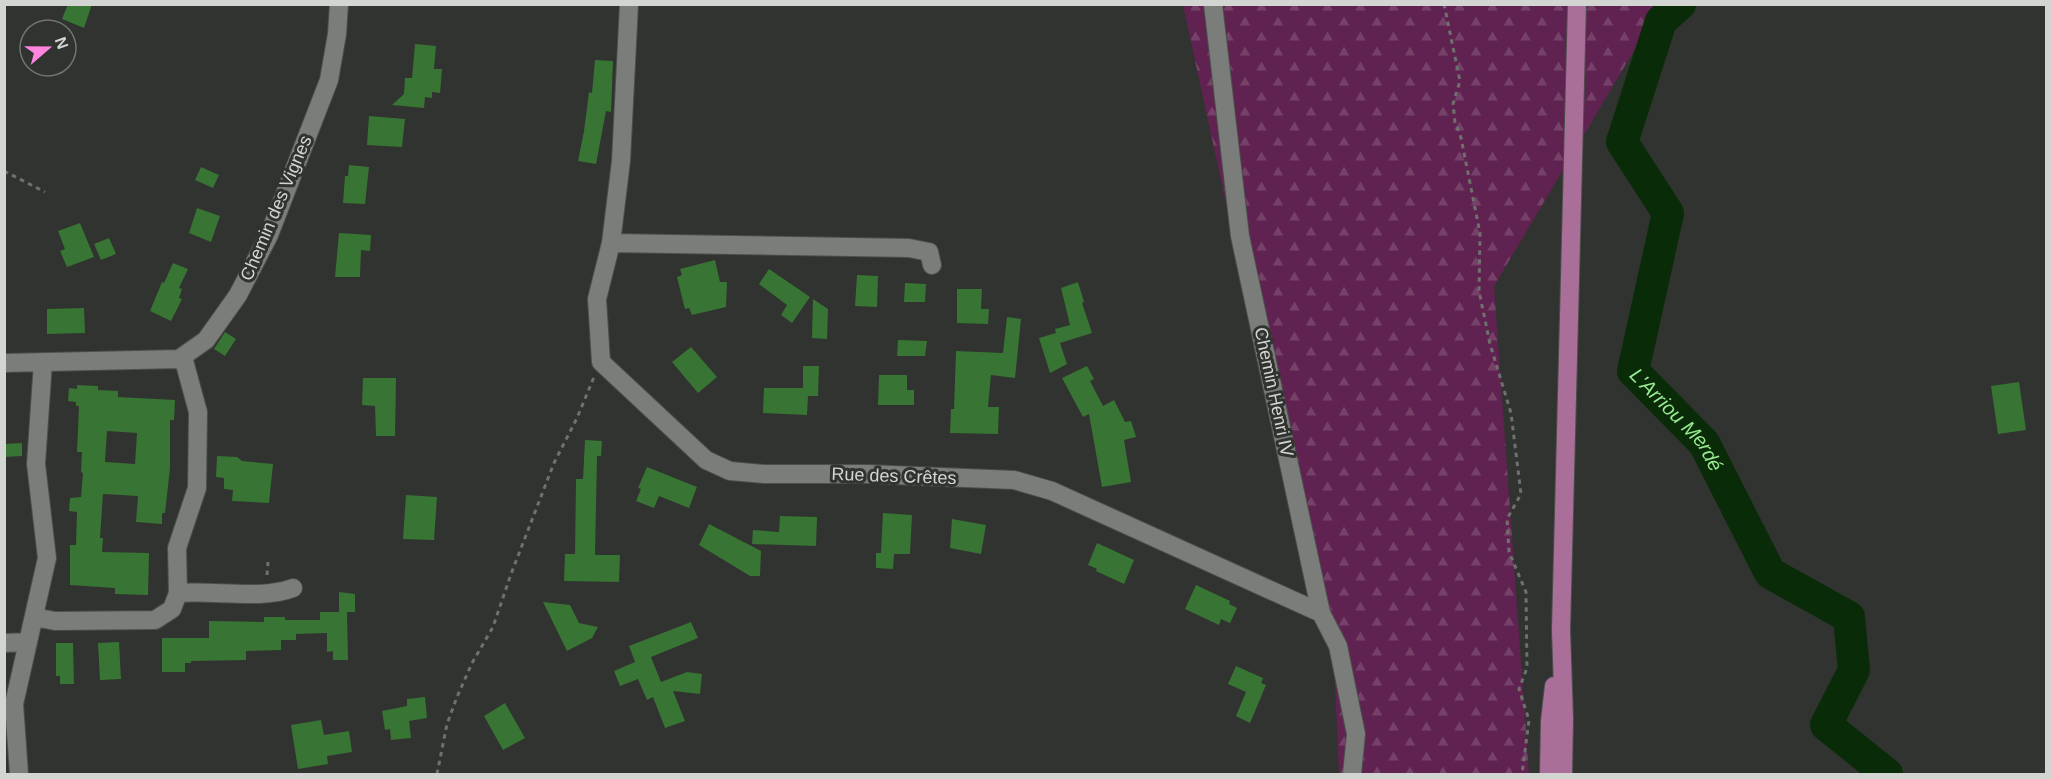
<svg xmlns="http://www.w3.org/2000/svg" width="2051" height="779" font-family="Helvetica,sans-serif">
	<defs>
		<pattern id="forest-firs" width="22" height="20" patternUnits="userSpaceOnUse" patternTransform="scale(1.5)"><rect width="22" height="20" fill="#602251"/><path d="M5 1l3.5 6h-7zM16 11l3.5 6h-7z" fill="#764169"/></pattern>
	</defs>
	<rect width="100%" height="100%" fill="#30332f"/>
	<!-- forest -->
	<path fill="url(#forest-firs)" d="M1183 5H1661L1494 286 1529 774H1339L1334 663 1310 592Z"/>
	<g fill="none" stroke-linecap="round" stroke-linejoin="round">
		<!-- river -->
		<path stroke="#0a2b08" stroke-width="32" id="s1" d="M1680 4 1661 21 1622 142 1668 213 1633 371 1704 443 1770 573 1849 617 1854 670 1826 725 1887 774"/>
	</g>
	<!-- building -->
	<path fill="#387433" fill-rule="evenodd" d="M68 4H92L84 28 62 19Z
		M415 44 436 46 434 69H442L440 93 432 92V98L425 97 424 108 392 105 404 94 405 78H412Z
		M595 60 613 61 611 112 606 111 596 164 578 161 584 131 589 92 592 93Z
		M369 116 405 119 402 147 367 145Z
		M349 165 369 167 365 204 343 203 345 176H348Z
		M201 167 219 175 213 188 195 180Z
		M197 208 220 216 211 242 189 233Z
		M80 223 94 257 67 267 60 251 65 249 58 231Z
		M339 233 371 235 370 251 361 250 360 277H335Z
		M109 238 116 254 101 260 94 244Z
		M715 260 720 282H727L726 307 692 315 689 308 685 309 677 277 682 275 680 269Z
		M173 263 188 269 179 288 182 289 179 298 182 299 171 321 150 311 162 282 164 283Z
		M769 269 810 297 792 323 781 315 787 305 759 284Z
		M857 275 878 276 877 307 855 306Z
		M1078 282 1084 302 1082 303 1092 333 1060 343 1067 364 1050 373 1039 338 1056 333 1055 329 1070 325 1061 288Z
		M905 283 926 284 925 302H904Z
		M957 289H982L981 309H989L988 324 957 323Z
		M813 299 828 309 827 339 812 338Z
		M84 308 85 333 47 334V309Z
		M1007 317 1021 319 1015 378 991 375 988 407H999L998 434 950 433 951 409H954L956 351 1003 353Z
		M225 332 236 339 225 356 214 349Z
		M898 340 927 341 925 356H897Z
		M691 347 717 377 698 393 672 362Z
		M803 366H819L818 396H808L807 415 763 413 764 388H803Z
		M1087 366 1094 379 1090 381 1103 406 1114 400 1125 422 1131 421 1136 437 1124 440 1131 482 1102 487 1089 414 1083 417 1062 378Z
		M879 375H907V390H914V405H878Z
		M363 378H396L395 436H376L375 406 362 405Z
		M2019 382 2026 430 1998 434 1991 386Z
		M77 385 98 386V390L118 391V397L175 400 174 420H170V468L165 513H162V524L136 522 138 496 103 494 100 538H103L102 552 149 553 148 595 115 594V588L70 585V545H76L77 512 69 511 70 498 81 497 83 473 81 472 82 452H77L79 406H76V402L68 401 69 388 77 389ZM107 431 137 433 135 464 105 462Z
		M585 440 602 441 601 456H597L595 555H620L619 582 564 581 565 554H575L576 479H583Z
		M22 443V456L4 457V444Z
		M217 456 237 457 242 461 273 464 269 503 232 501 233 490 224 489V478L216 477Z
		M647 467 697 487 689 508 659 496 654 508 636 501 641 489 638 488Z
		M406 495 437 497 434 540 403 539Z
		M883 513 912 515 910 554H894L893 569 876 568V553H881Z
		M780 516 817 517 816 546 752 544 753 530 779 532Z
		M952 519 986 525 981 554 950 548Z
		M709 524 761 551 760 576H750L699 545Z
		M1097 543 1134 560 1124 584 1096 571 1097 569 1088 565Z
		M1196 585 1230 601 1229 604 1237 608 1230 623 1221 619 1219 625 1185 609Z
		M339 592 355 594V612H347L348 660H333V651L327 652V633L296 634V640H281V650L246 651V660L191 661V663H185V672H162V638H209V621L264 622V617H285V620H320V612H339Z
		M543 602 570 605 579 623 598 627 592 638 567 651Z
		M691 622 698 638 651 657 661 682 687 672 702 674 700 694 673 691 685 721 665 728 653 697 647 700 638 679 620 686 614 671 635 662 629 646Z
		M119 642 121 679 100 680 98 643Z
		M56 643H73L74 684H60V676H56Z
		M1236 666 1263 678 1261 683 1266 685 1250 723 1236 716 1246 692 1228 684Z
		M425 697 427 718 409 721 411 738 391 740 390 729 385 730 382 711 407 706V699Z
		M505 703 525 738 503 750 484 716Z
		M321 720 324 735 349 731 352 752 327 756 328 764 298 769 291 725Z"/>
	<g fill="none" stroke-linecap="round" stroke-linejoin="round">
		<!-- minor casing -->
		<g stroke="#4c4f4c" stroke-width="20">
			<path id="minor" d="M629 4 621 161 611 243 597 299 601 362 706 460 730 471 764 474H868L1014 480 1052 491 1321 613
				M1213 4 1240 236 1321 613 1338 646 1356 734 1352 774
				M611 243 909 248 929 252 932 265
				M4 363 179 359 206 340 238 295 269 235 329 80 337 34 339 4
				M178 593C214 590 261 600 293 588
				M34 617 55 621 155 620 172 609 178 593 177 548 197 488 198 412 183 357
				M4 643 28 642
				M19 774 14 704 47 558 36 464 43 362"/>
		</g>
		<!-- major casing -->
		<g stroke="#4c4f4c" stroke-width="20">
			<path id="major" d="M1549 774 1550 721 1554 686
				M1563 774 1564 718 1561 630 1577 4"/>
		</g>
		<!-- path -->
		<path stroke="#6f716e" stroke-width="3" stroke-dasharray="4.5 4.5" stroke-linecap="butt" d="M1444 4 1460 81 1453 104 1455 122 1461 138 1480 233 1479 291 1490 344 1511 413 1521 494 1507 519 1509 552 1526 592 1527 668 1519 689 1529 720 1522 774
			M4 171 45 192
			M267 575 268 562
			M437 774 447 724 457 697 472 663 493 627 511 574 554 463 577 418 594 377"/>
		<!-- minor -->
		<use href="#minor" stroke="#7a7d79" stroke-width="18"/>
		<!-- major -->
		<use href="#major" stroke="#aa6f99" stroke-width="18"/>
	</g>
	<g text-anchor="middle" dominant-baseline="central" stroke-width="6" stroke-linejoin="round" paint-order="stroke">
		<!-- street labels -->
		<g font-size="18" fill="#d3d5d3" stroke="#30332f">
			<text transform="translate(276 208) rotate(-67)">Chemin des Vignes</text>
			<text transform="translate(1274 392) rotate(78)">Chemin Henri IV</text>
			<text transform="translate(894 476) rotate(2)">Rue des Crêtes</text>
		</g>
		<!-- water labels -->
		<g font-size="20" font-style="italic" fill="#97ea90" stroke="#30332f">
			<text stroke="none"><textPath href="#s1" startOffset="465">L'Arriou Merdé</textPath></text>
		</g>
	</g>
	<!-- border -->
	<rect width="2051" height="779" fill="none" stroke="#d3d5d3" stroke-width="12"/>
	<!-- north arrow -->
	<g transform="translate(48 48) rotate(70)"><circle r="28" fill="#30332f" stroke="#717471" stroke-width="1.5"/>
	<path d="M0-4.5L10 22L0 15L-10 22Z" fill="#ff85de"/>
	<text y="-9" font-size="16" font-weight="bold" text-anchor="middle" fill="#d3d5d3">N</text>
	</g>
</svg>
